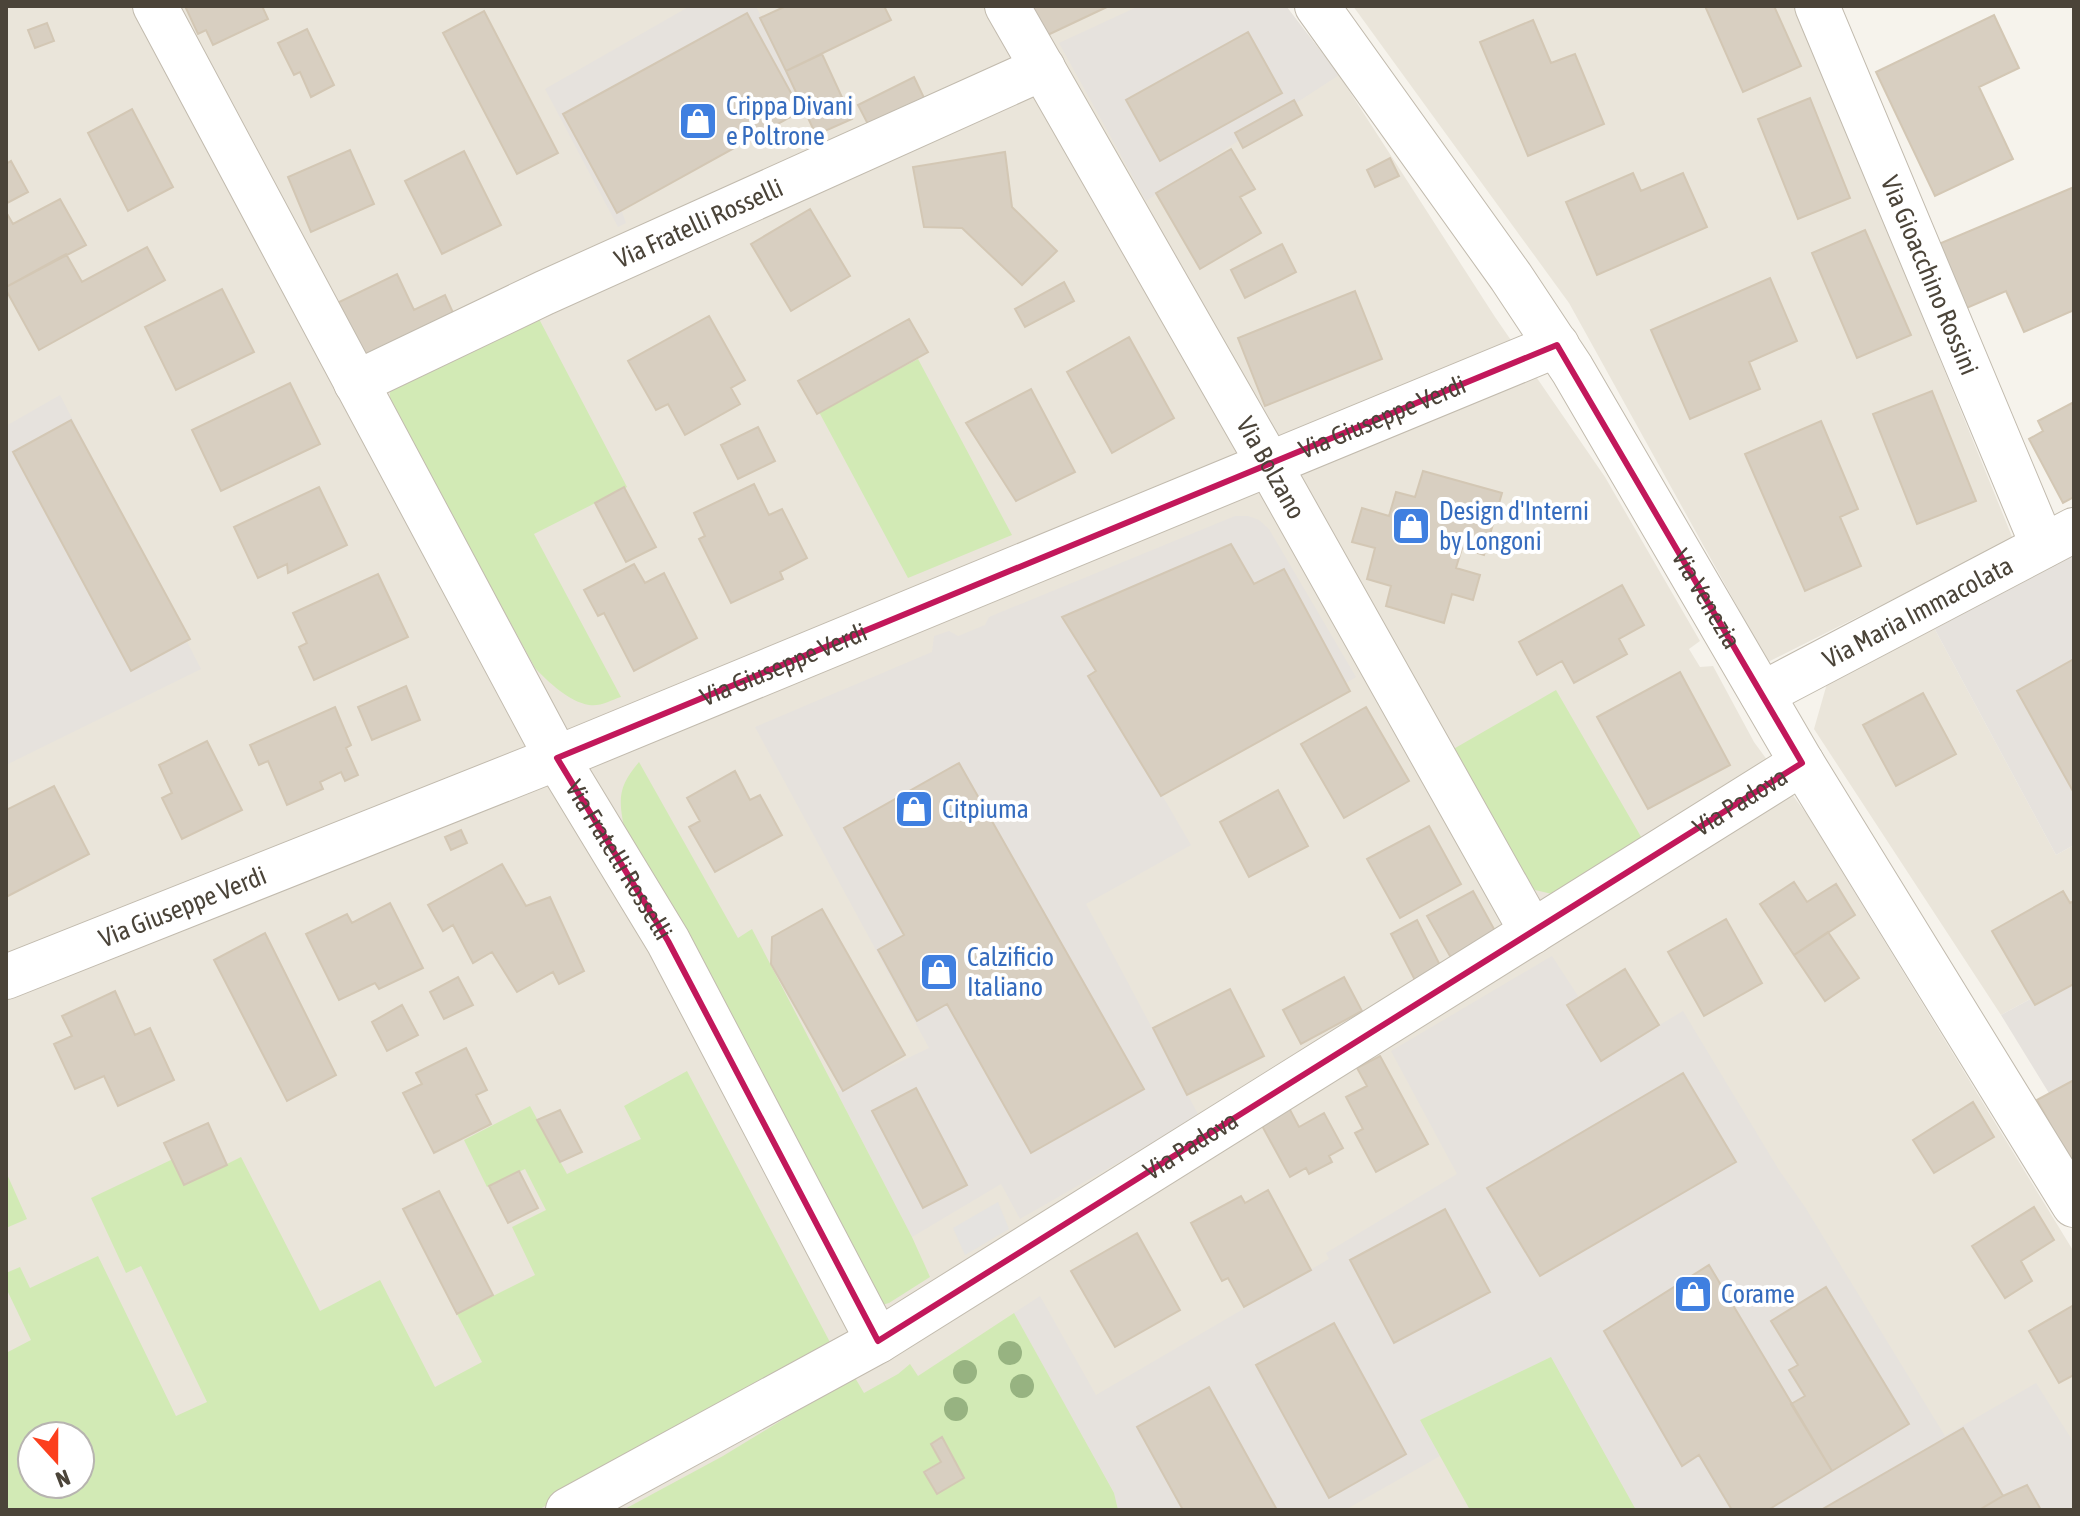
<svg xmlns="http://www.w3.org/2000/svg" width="2080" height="1516" font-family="'Asap Condensed',sans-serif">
	<rect width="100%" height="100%" fill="#f6f3ec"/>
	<!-- residential -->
	<path fill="#eae5da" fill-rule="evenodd" d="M6 6H1286L1339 75 1495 317 1605 477 1700 641 1689 649 1700 667 1713 666 1754 742 1808 816 2074 1252V1510H6ZM32 1436H80V1484H32Z
		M1353 6H1796L2013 539 1768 662 1569 303Z
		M1932 624 2056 855 2074 845V975L2001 1015 1814 729 1828 680Z"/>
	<!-- industrial -->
	<path fill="#e6e2dd" d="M690 6H756L804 110 621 209 626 223 618 227 545 89Z
		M1139 6H1286L1339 75 1146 201 1059 43Z
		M60 395 201 669 6 765V426Z
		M1235 516H1248L1259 520 1269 529 1356 677 1162 795 1191 845 1086 904 1199 1116 1020 1219 1001 1184 912 1237 837 1092 929 1048 755 727 932 652 934 636 949 631 958 636 985 625 989 617Z
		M2074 548V845L2056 855 1932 624Z
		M1552 956 1580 999 1567 1008 1601 1060 1683 1011 1779 1170 1805 1207 1945 1436 2036 1383 2074 1443V1510H1636L1551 1358 1420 1420 1440 1456 1345 1510H1118L1114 1493 1014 1313 1040 1296 1096 1395 1329 1259 1326 1253 1457 1174 1391 1051Z
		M2074 975V1134L2001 1015Z"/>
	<!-- grass -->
	<path fill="#d2eab5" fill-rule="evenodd" d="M538 317 627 487 534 534 621 697C611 700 600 707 589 705 570 702 548 682 535 668L390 401V393L393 384Z
		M918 359 1012 535 908 578 819 412Z
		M1556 690 1644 842 1552 894 1535 890 1527 881 1450 751Z
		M639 762 738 938 752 929 912 1237 930 1277 889 1303 882 1305 624 827C618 797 619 786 639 762Z
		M687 1071 832 1346 538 1510H6V1353L31 1340 6 1288V1273L20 1267 30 1288 98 1256 176 1416 207 1402 141 1266 126 1273 91 1198 173 1159 185 1185 241 1157 320 1311 380 1280 435 1387 482 1362 457 1314 535 1275 512 1227 546 1210 525 1169 487 1187 464 1140 530 1106 567 1174 641 1139 624 1106ZM32 1436H80V1484H32Z
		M6 1172 27 1219 6 1228Z
		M1014 1313 1114 1493 1118 1510H623L723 1456 854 1376 864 1393 898 1374 910 1364 918 1376Z
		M1551 1357 1636 1510H1470L1420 1420Z"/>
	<!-- parking -->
	<path fill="#e5e3e0" d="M998 1202 1009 1229 965 1255 953 1228Z"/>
	<!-- building -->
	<path fill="#d8cfc1" stroke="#d3c7b4" stroke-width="2" d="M185 6H262L268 19 213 45 206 30 198 34Z
		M786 6H884L891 20 786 71 760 18Z
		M1027 6H1109L1037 40Z
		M1705 6H1774L1801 66 1743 92Z
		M484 11 558 153 517 174 443 33Z
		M747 13 801 111 617 213 563 114Z
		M1994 15 2019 68 1979 87 2013 159 1935 196 1876 72Z
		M1533 20 1551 63 1575 54 1604 124 1528 156 1480 42Z
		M47 23 54 41 35 48 28 30Z
		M307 29 334 85 311 97 300 72 294 75 278 43Z
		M1248 32 1282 93 1160 161 1126 100Z
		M822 54 852 119 816 135 786 71Z
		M914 77 926 102 871 130 858 105Z
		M1810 98 1850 198 1798 219 1758 119Z
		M1294 100 1302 115 1243 148 1235 133Z
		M132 109 173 187 128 211 88 133Z
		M1231 149 1255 189 1240 197 1261 233 1200 269 1156 193Z
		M350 150 374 204 311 232 288 177Z
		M464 151 501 225 442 254 405 181Z
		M1005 152 1012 207 1057 251 1022 285 962 228 924 227 913 167Z
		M1390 158 1399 176 1375 187 1367 170Z
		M11 161 28 192 7 203 6 164Z
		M1633 173 1641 191 1683 173 1707 227 1597 275 1566 202Z
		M2074 187V310L2024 332 2006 291 1962 310 1934 246Z
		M60 199 86 245 6 287V212L13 224Z
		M810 209 850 276 791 311 751 244Z
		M1865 230 1911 335 1857 358 1812 253Z
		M1282 244 1296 272 1245 298 1231 270Z
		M147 247 165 280 39 350 6 290V287L66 254 82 282Z
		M397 274 414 310 445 295 455 317 361 363 333 305Z
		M1770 278 1797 341 1749 362 1760 389 1690 419 1651 330Z
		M1064 282 1074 301 1025 327 1015 309Z
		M222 289 254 352 176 390 145 327Z
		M1355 291 1382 359 1265 406 1238 338Z
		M709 316 745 380 731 388 740 404 685 435 668 404 656 410 628 361Z
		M909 319 928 352 817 414 798 381Z
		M1129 337 1174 418 1112 453 1067 372Z
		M290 383 320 444 221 491 192 430Z
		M1031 389 1075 472 1016 501 966 423Z
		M1932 391 1976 501 1917 524 1873 414Z
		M2074 402V497L2063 503 2029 439 2043 431 2038 421Z
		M71 420 190 639 131 671 13 452Z
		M1821 421 1858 509 1840 517 1861 566 1805 591 1745 454Z
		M758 427 775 461 738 479 721 445Z
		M1423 471 1502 493 1484 555 1462 548 1456 568 1480 575 1473 600 1452 594 1444 623 1386 606 1391 586 1367 579 1375 548 1352 542 1362 508 1389 516 1396 492 1415 497Z
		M754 484 769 515 782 509 807 558 780 572 783 579 731 603 699 539 705 536 694 513Z
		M319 487 347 545 288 573 287 564 258 578 234 527Z
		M624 487 656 547 626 562 595 503Z
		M1231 544 1254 584 1284 569 1350 691 1161 796 1088 676 1096 671 1062 617Z
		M634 564 645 583 664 573 697 638 634 671 604 613 598 616 584 590Z
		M378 574 408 637 314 680 299 647 307 643 293 613Z
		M1622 585 1644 625 1619 639 1627 654 1574 683 1562 661 1537 675 1519 642Z
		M2074 659V793L2017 691Z
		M1680 672 1730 765 1648 809 1597 717Z
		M406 686 420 720 372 740 358 707Z
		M1923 693 1956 754 1896 786 1863 725Z
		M335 707 351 745 346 748 358 775 345 781 341 772 320 782 323 789 287 805 268 761 259 765 250 745Z
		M1366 707 1409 781 1344 818 1301 744Z
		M207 741 242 810 182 839 162 798 172 793 159 765Z
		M959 763 1144 1089 1031 1153 947 1004 917 1021 878 950 904 935 844 828Z
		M735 771 750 800 760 795 782 835 715 872 689 827 700 821 687 798Z
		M54 786 89 854 6 897V810Z
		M1278 790 1308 846 1249 877 1220 822Z
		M1429 826 1461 884 1400 918 1367 859Z
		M461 830 467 843 451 850 445 837Z
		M502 864 526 906 550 897 584 971 559 984 553 972 517 992 492 952 473 963 453 925 443 931 428 905Z
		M1794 882 1807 902 1836 884 1855 915 1794 955 1760 904Z
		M1473 891 1499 938 1454 963 1427 916Z
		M2063 891 2070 903 2074 901V984L2035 1005 1992 931Z
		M390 903 423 968 379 989 375 983 339 1000 306 934 347 914 352 923Z
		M822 909 905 1055 843 1091 771 964 772 937Z
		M1726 919 1762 983 1704 1016 1668 952Z
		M1417 920 1444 973 1418 986 1391 934Z
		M1828 932 1859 978 1825 1001 1794 955Z
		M265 933 336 1075 287 1101 214 960Z
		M1625 969 1659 1025 1601 1061 1567 1005Z
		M458 977 473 1005 444 1019 430 992Z
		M1344 977 1362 1011 1301 1044 1283 1010Z
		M1230 989 1264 1056 1187 1095 1153 1028Z
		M115 991 135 1035 150 1028 174 1080 118 1106 104 1076 75 1089 54 1044 72 1036 62 1016Z
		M402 1005 418 1035 387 1051 372 1022Z
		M466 1048 487 1090 476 1095 491 1124 434 1153 403 1093 422 1084 416 1073Z
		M1380 1056 1428 1144 1376 1172 1355 1133 1363 1129 1346 1097 1367 1086 1357 1068Z
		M1683 1073 1736 1162 1540 1276 1487 1188Z
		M2074 1080V1168L2037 1100Z
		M916 1088 967 1185 923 1208 872 1111Z
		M1973 1102 1994 1137 1934 1173 1913 1140Z
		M1289 1108 1299 1127 1324 1113 1343 1148 1329 1156 1332 1162 1309 1174 1306 1168 1290 1177 1261 1124Z
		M560 1110 582 1152 560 1162 537 1120Z
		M208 1123 227 1165 184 1185 164 1143Z
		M519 1171 538 1208 508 1223 489 1186Z
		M1268 1190 1311 1270 1244 1307 1228 1278 1222 1281 1191 1223 1241 1196 1245 1203Z
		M439 1191 493 1295 457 1314 403 1209Z
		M2034 1207 2054 1240 2021 1261 2032 1281 2005 1298 1972 1246Z
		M1445 1209 1490 1292 1394 1343 1350 1260Z
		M1137 1233 1180 1310 1115 1347 1071 1271Z
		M1709 1265 1832 1471 1768 1510H1732L1699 1455 1682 1466 1604 1331Z
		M1826 1287 1909 1424 1832 1471 1791 1404 1805 1396 1789 1370 1798 1365 1771 1321Z
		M2074 1305V1375L2059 1383 2029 1331Z
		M1334 1323 1406 1454 1329 1498 1256 1365Z
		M1209 1387 1277 1510H1183L1137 1427Z
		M1963 1428 2003 1496 1979 1510H1821Z
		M942 1437 964 1478 937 1494 924 1472 941 1462 931 1444Z
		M2027 1485 2041 1510H1979L2003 1496Z"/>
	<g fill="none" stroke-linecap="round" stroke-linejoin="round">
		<!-- minor casing -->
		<g stroke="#c2bbae" stroke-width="46">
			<g id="minor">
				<path id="s1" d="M155 6 557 758 668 941 878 1341"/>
				<path id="s2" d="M1007 6 1269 464 1532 932"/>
				<path id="s3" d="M1317 6 1511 277 1572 369 1802 763 2074 1205"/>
				<path id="s4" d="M1817 6 2043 546"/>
				<path id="s5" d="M356 383 544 293 1043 68"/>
				<path id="s6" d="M1762 694 2074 530"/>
				<path id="s7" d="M6 977 557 758 1557 345"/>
				<path id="s8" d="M568 1510 878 1341 1802 763"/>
			</g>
		</g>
		<!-- minor -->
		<use href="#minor" stroke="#fff" stroke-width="44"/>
	</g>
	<!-- trees -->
	<g fill="#97b381">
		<circle cx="1010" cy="1353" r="12"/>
		<circle cx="965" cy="1372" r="12"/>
		<circle cx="1022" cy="1386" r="12"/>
		<circle cx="956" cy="1409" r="12"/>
	</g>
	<!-- marked area -->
	<path fill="none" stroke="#c2185b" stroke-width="6" stroke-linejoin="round" d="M1557 345 1802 763 878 1341 668 941 557 758Z"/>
	<!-- icons -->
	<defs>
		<g id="shop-square" transform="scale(2)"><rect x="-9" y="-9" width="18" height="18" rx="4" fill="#3f7fe0" stroke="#fff"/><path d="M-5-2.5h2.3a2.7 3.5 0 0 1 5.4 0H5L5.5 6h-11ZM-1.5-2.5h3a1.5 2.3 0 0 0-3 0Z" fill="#fff"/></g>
	</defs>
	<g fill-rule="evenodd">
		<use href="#shop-square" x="698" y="121"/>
		<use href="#shop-square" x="1411" y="526"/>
		<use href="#shop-square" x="914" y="809"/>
		<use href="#shop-square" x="939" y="972"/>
		<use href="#shop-square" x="1693" y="1294"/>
	</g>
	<g text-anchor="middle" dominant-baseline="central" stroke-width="8" stroke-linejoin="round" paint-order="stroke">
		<!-- shop labels -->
		<g font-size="26" fill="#366cbe" stroke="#fff" text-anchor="start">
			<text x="726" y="106">Crippa Divani<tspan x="726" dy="30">e Poltrone</tspan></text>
			<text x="1439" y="511">Design d'Interni<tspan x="1439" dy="30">by Longoni</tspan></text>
			<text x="942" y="809">Citpiuma</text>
			<text x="967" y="957">Calzificio<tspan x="967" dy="30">Italiano</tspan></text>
			<text x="1721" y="1294">Corame</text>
		</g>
		<!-- street labels -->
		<g font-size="26" fill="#4b4439" stroke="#fff">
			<text stroke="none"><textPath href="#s5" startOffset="378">Via Fratelli Rosselli</textPath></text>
			<text stroke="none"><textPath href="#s4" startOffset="292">Via Gioacchino Rossini</textPath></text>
			<text stroke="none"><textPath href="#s7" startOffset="1486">Via Giuseppe Verdi</textPath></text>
			<text stroke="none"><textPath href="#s2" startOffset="532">Via Bolzano</textPath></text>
			<text stroke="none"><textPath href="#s3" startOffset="710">Via Venezia</textPath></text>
			<text stroke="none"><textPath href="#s6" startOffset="176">Via Maria Immacolata</textPath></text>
			<text stroke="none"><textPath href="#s7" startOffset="838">Via Giuseppe Verdi</textPath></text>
			<text stroke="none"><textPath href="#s8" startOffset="1370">Via Padova</textPath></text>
			<text stroke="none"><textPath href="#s1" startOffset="972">Via Fratelli Rosselli</textPath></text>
			<text stroke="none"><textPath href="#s7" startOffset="190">Via Giuseppe Verdi</textPath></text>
			<text stroke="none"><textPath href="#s8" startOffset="722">Via Padova</textPath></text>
		</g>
	</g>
	<!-- border -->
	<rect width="2080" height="1516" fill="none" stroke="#4b4439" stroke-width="16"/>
	<!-- north arrow -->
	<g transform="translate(56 1460) rotate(159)"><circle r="38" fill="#ffffff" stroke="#b7b4b0" stroke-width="2"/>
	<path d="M0-6L14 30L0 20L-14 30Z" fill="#fc3f1d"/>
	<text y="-12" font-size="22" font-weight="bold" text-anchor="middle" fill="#4b4439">N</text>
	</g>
</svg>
